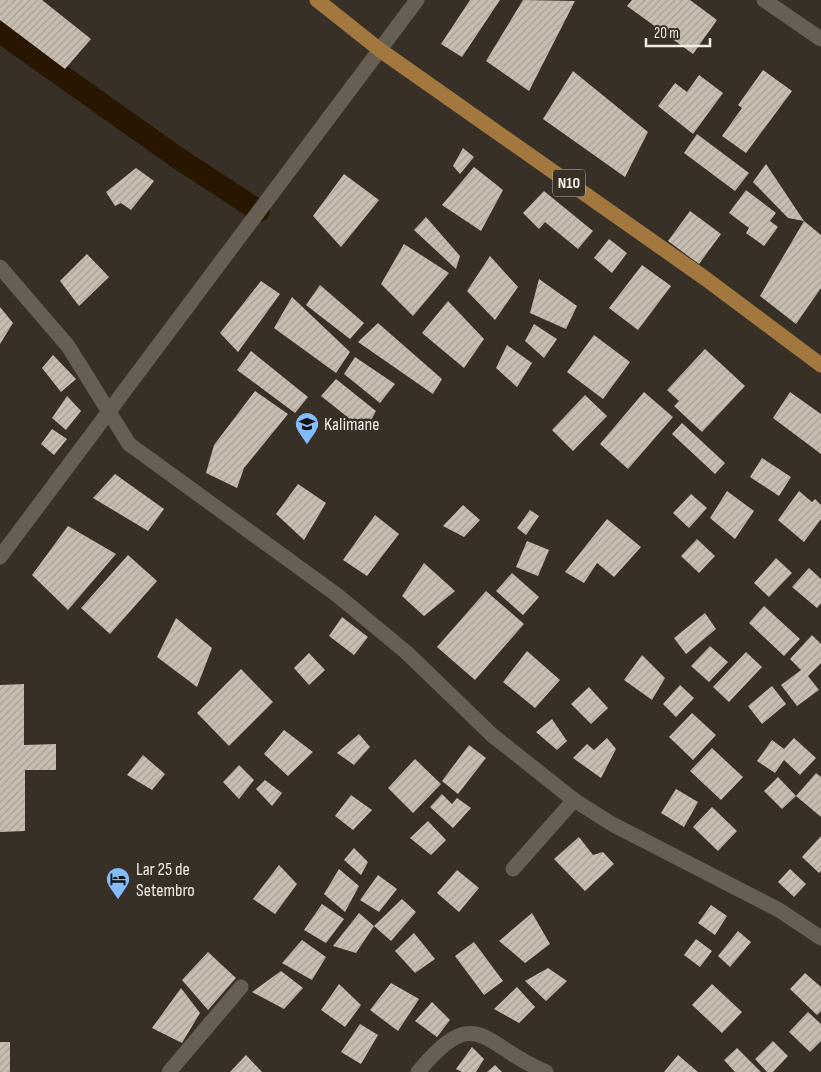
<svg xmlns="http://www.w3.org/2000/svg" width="821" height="1072" font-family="'Sofia Sans Condensed',sans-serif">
	<defs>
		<pattern id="building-hatch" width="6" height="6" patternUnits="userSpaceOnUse" patternTransform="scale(1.25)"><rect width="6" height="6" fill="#c7bdb1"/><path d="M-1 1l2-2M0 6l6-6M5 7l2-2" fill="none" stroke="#a8a096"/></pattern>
	</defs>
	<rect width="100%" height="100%" fill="#383027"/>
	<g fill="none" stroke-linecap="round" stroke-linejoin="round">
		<!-- canal -->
		<path stroke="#291600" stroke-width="22" d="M0 32 178 158 259 211"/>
	</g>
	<!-- building -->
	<path fill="url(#building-hatch)" d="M0 0H42L91 39 65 69 0 20Z
		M470 0H500L462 57 441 44Z
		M523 0 575 1 529 91 486 61Z
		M632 0H690L717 20 693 54 627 6Z
		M763 70 792 91 746 153 722 136 742 108 738 105Z
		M573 71 648 132 625 177 543 119Z
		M699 75 723 93 693 134 658 106 675 83 687 92Z
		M697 134 749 173 735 191 684 153Z
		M463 148 474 157 460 174 453 166Z
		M766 164 804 221 788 218 753 182Z
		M474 167 503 190 481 231 442 205Z
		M136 168 154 181 131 210 121 203 115 206 106 192Z
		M344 174 379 200 341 247 313 216Z
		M746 190 776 213 770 221 778 227 764 246 746 233 749 228 729 213Z
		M544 191 593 231 578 249 545 222 539 229 523 213Z
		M690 211 721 234 699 264 668 241Z
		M426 217 460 256 456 269 414 230Z
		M804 221 821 235V288L796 324 760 296Z
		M609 239 627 253 612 273 594 258Z
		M404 244 449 273 413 316 381 284Z
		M87 254 109 277 79 306 60 281Z
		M490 256 518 287 495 320 467 291Z
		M642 265 671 286 638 330 609 308Z
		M539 279 577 306 566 329 530 313Z
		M261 281 280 294 238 352 220 333Z
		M320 285 364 323 350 339 306 305Z
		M292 297 350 352 336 373 274 328Z
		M448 301 484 339 464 368 422 333Z
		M0 307 13 323 0 344Z
		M378 323 442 379 433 394 358 342Z
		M534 324 557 339 544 358 525 341Z
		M594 335 630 362 603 399 567 372Z
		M507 345 532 363 517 387 496 368Z
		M705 349 745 386 702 432 674 406 679 401 667 390Z
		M251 351 308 397 295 413 237 370Z
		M53 355 76 379 61 392 42 368Z
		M355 357 395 384 380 403 344 374Z
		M336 379 376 411 365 431 321 396Z
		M255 391 288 414 244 468 237 488 206 473 214 445Z
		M644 392 673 417 628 469 600 444Z
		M790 392 821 414V454L773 418Z
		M585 395 607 416 573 451 552 430Z
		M67 396 81 411 66 430 52 418Z
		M682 423 725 463 715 474 672 434Z
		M52 429 67 439 54 455 41 444Z
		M762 458 791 477 779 496 750 477Z
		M115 474 164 509 148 531 93 498Z
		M298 484 326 503 304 540 276 514Z
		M727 491 754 511 735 539 710 518Z
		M799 491 812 502 815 499 821 505V519L804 542 778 520Z
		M691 494 707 508 689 528 673 513Z
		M463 505 480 520 464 537 443 526Z
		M530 510 539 516 526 535 517 528Z
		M375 515 399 534 367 576 343 560Z
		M607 519 641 547 614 577 597 563 584 583 565 572Z
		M68 526 116 554 68 610 32 575Z
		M697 539 715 556 699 573 681 556Z
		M527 541 549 550 538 576 516 567Z
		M128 555 157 581 110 634 81 608Z
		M776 558 792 573 769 597 754 583Z
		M424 563 455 591 424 616 402 596Z
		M809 568 821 579V603L817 608 792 587Z
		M512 573 539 597 523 615 496 591Z
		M486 591 524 624 475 680 437 647Z
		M764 606 800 639 784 656 749 623Z
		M705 613 716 629 686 654 674 638Z
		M342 617 368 637 354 655 329 636Z
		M176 618 212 648 197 687 157 657Z
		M812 635 821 644V663L808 676 819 690 797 706 781 685 801 670 790 659Z
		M710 646 728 662 709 682 691 666Z
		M527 651 560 680 535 708 503 682Z
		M746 652 762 667 729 702 713 687Z
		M309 653 325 670 309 685 294 668Z
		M642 655 665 678 652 700 624 680Z
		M241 669 273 702 229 746 197 713Z
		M24 684V745L56 744V770H25V831L0 832V685Z
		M680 685 694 698 676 717 663 704Z
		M772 686 786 704 762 724 748 706Z
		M589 687 608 708 591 724 571 704Z
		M692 713 716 735 693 760 669 737Z
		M552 719 567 741 557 750 536 732Z
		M284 730 313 752 288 776 264 754Z
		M359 734 370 747 354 765 337 753Z
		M607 738 616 749 601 778 573 758 587 744 594 750Z
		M794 738 816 758 800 775 784 760 775 773 757 761 772 740 784 749Z
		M469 745 486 758 458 794 442 781Z
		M712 748 743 777 721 800 690 771Z
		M143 755 165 774 152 790 127 775Z
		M415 759 441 784 413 813 388 788Z
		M239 765 254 780 239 799 223 782Z
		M816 773 821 777V817L796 796Z
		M778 777 796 796 782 809 764 791Z
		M265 780 282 793 272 806 256 789Z
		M676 789 698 802 684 827 661 813Z
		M442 794 452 804 457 798 471 808 453 828 430 807Z
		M351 795 372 810 353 830 335 816Z
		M712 807 737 831 718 851 693 827Z
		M428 821 446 840 431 855 410 838Z
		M821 836V871L819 873 802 857Z
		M579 837 593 855 603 852 614 864 585 891 554 859Z
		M354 848 368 862 361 875 344 860Z
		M279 865 297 884 275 914 253 899Z
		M339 869 359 886 345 912 324 894Z
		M790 869 806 884 794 897 778 882Z
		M457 870 479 888 459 912 437 893Z
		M378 875 397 889 379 912 360 900Z
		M402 899 416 912 391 941 374 926Z
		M322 904 344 919 326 943 304 930Z
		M711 905 727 916 715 935 698 923Z
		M359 913 374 926 356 953 333 946Z
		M532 913 550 944 525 963 499 941Z
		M738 931 751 942 730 967 718 956Z
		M414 933 435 959 415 973 395 951Z
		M696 939 712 951 700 967 684 955Z
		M302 940 326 957 312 980 282 963Z
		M474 942 503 981 484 995 455 956Z
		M208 952 236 978 208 1010 182 980Z
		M548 968 567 981 546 1001 525 981Z
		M281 971 303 988 284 1009 252 992Z
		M805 973 821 987V1011L817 1015 790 989Z
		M391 983 419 999 398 1031 370 1010Z
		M339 984 361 1005 345 1027 321 1010Z
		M712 984 742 1012 722 1033 692 1005Z
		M517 987 535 1007 519 1023 494 1009Z
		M181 988 200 1013 182 1043 152 1028Z
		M432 1002 450 1020 437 1037 415 1021Z
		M808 1012 821 1024V1041L810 1052 789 1032Z
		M360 1024 378 1035 361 1064 341 1052Z
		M773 1041 788 1056 773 1072H767L755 1059Z
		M0 1042H10V1072H0Z
		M472 1047 484 1059 476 1072H462L456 1069Z
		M737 1048 761 1072H735L724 1060Z
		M246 1055 262 1072H230Z
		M678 1055 698 1072H664Z
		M495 1065 502 1072H487Z"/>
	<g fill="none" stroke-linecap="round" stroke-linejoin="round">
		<!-- minor -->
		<path stroke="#675e54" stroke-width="15" d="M764 0 821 39
			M0 267 68 346 129 444 337 595 406 652 492 735 574 800 612 824 779 910 821 938
			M0 557 417 0
			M513 869 574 800
			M169 1072 241 987
			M418 1072C478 1000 482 1046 546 1072"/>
		<!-- primary -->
		<path stroke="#a3783f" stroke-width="15" d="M317 0 380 50 706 279 821 365"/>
	</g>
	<!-- icons -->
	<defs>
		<g id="school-pin" transform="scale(1.25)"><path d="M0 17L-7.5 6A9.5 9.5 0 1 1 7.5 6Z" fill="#82bcfa" stroke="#383027"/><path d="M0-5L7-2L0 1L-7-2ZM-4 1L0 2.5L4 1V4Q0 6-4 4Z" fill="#111"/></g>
		<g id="hotel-pin" transform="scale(1.25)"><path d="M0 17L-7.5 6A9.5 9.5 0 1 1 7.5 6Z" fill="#82bcfa" stroke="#383027"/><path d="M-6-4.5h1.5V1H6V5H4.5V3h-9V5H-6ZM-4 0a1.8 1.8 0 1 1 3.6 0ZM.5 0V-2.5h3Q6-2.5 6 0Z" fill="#111"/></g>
	</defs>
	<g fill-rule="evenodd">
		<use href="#school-pin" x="307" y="424"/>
		<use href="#hotel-pin" x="118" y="879"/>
	</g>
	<g text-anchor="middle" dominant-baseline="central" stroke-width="5" stroke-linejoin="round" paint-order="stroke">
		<!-- shield labels -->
		<rect fill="#383027" stroke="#bab4ad" stroke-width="1" x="553" y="169.5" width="32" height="27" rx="4"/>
		<g font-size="16" font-weight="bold" fill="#f2ede7">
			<text x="569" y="183">N10</text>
		</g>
		<!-- poi labels -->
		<g font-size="18" fill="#f2ede7" stroke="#383027" text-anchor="start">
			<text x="324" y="424">Kalimane</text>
			<text x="136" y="869">Lar 25 de<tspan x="136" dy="21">Setembro</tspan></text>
		</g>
	</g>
	<!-- scale -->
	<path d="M646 38v8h64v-8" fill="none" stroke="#f2ede7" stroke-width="2.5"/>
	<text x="654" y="38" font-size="15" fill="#f2ede7" stroke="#383027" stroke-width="4" paint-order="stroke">20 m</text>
</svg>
